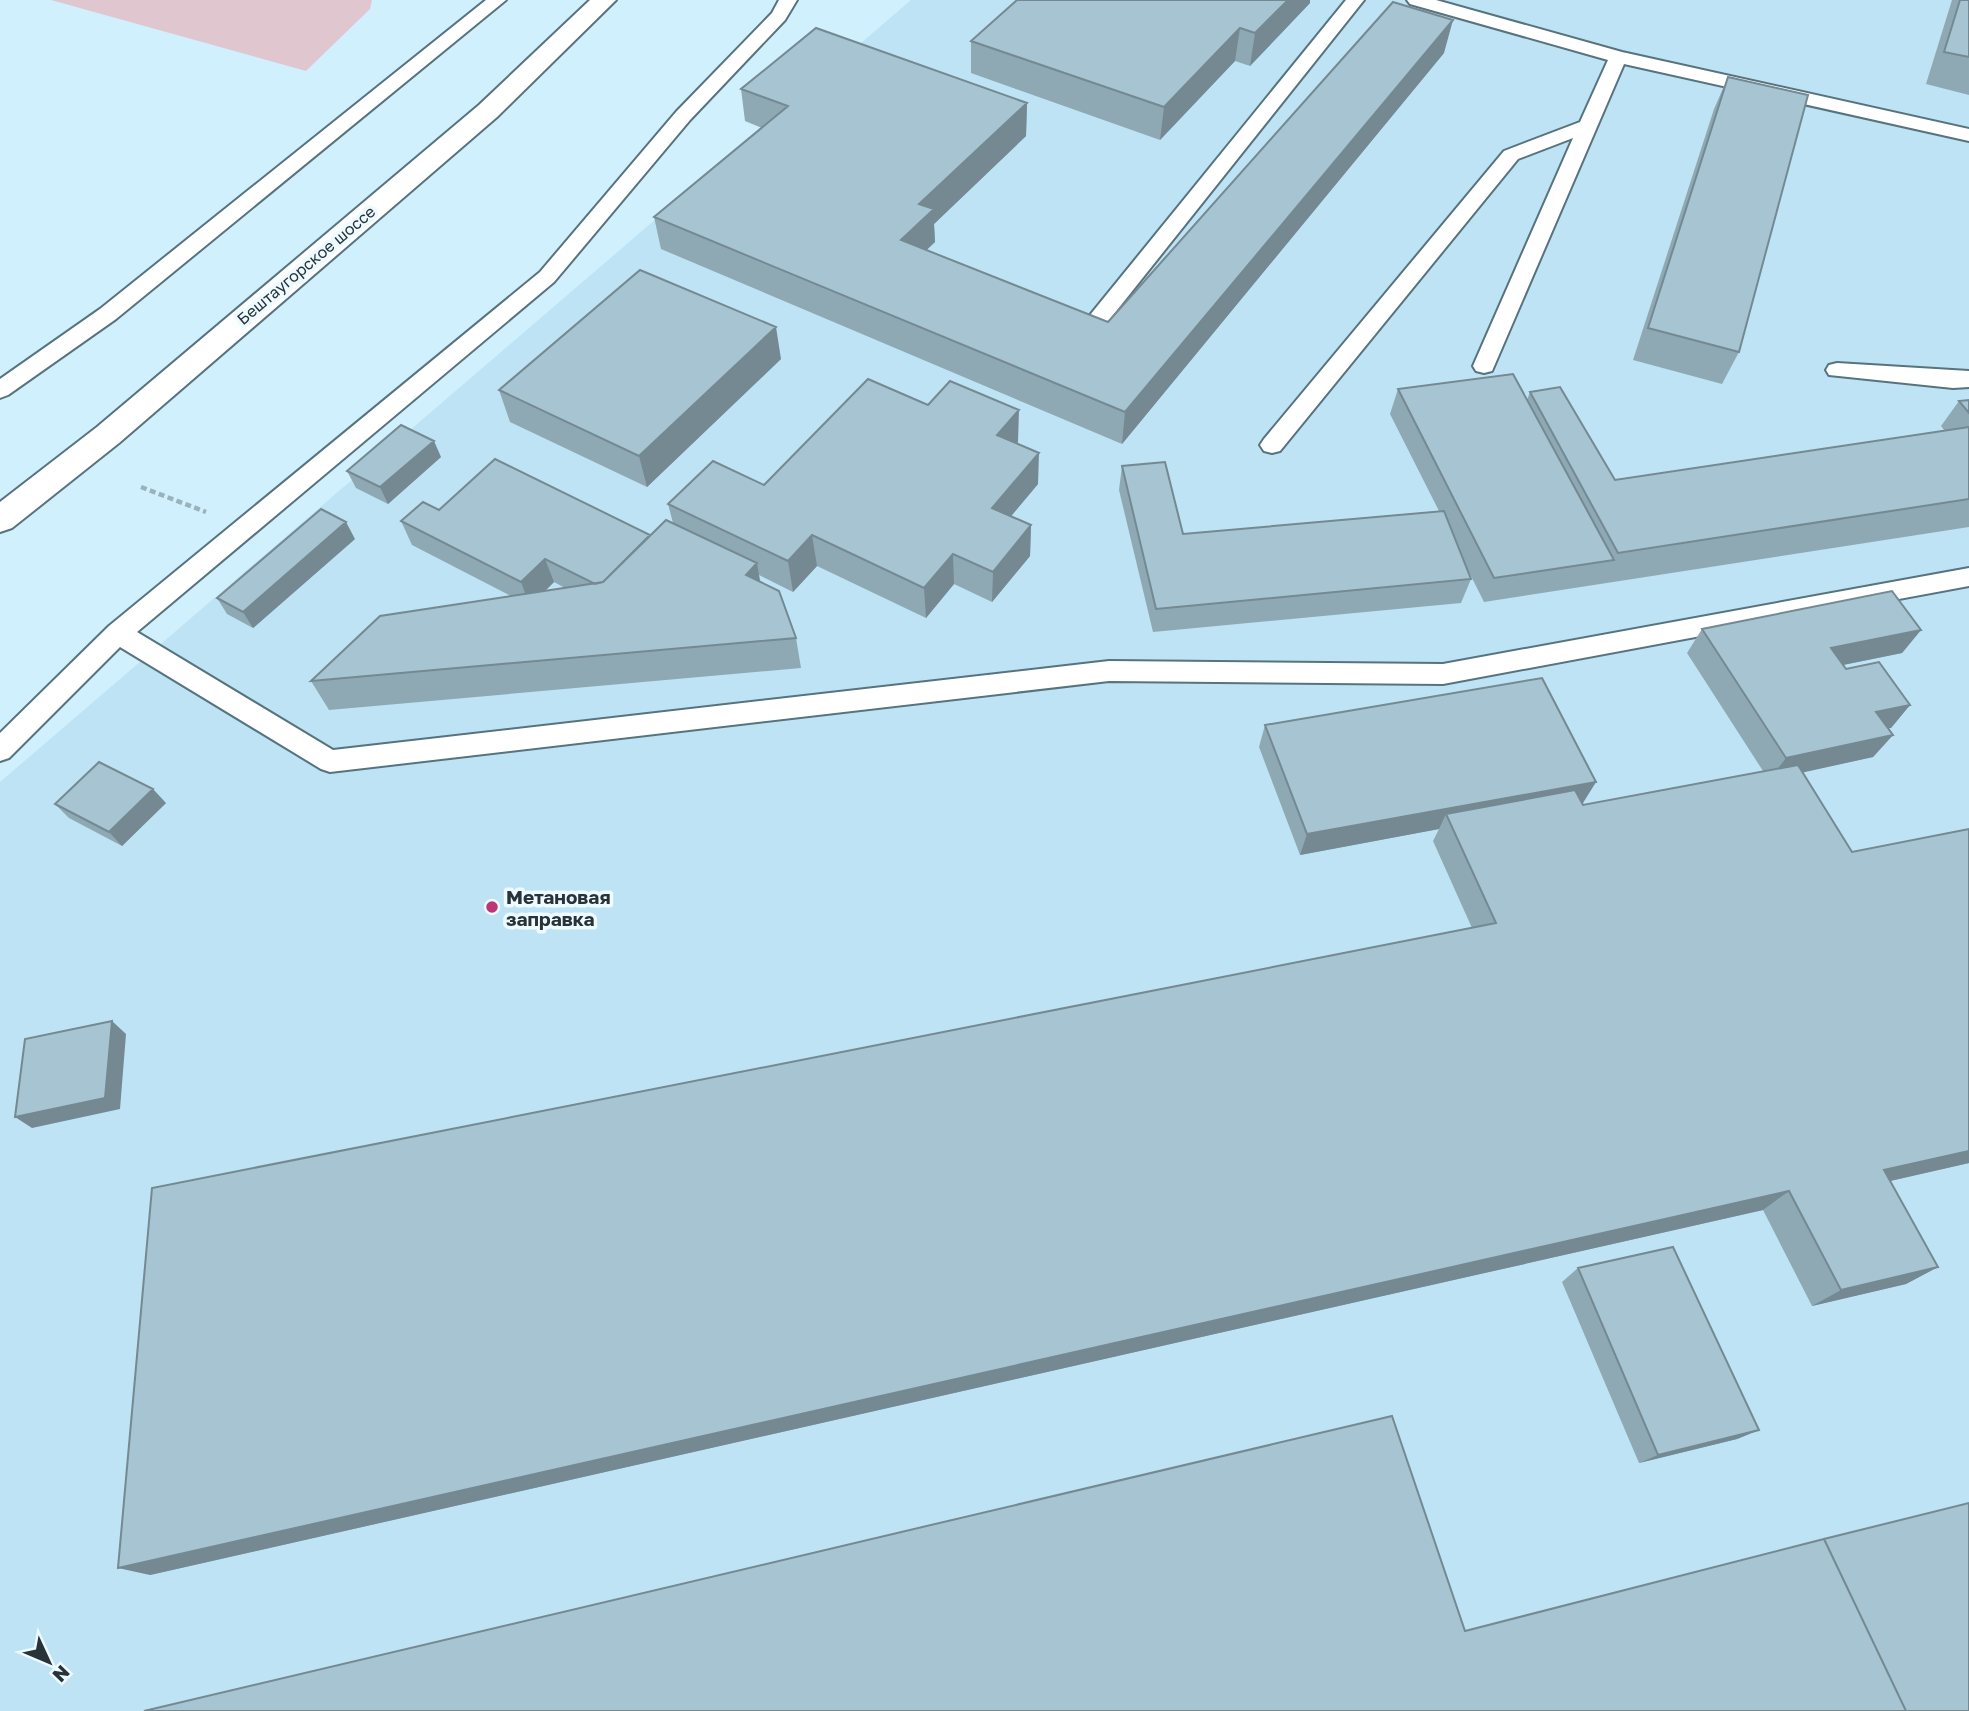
<svg xmlns="http://www.w3.org/2000/svg" width="1969" height="1711" font-family="'Golos Text',sans-serif">
	<rect width="100%" height="100%" fill="#d1f0fd"/>
	<!-- built -->
	<path fill="#bde3f4" d="M911 0H1969V1711H0V782Z"/>
	<!-- green -->
	<path fill="#e0c7cf" d="M51 0H372L370 9 306 71Z"/>
	<g fill="none" stroke-linecap="round" stroke-linejoin="round">
		<!-- lane casing -->
		<g stroke="#57737e" stroke-width="4">
			<path id="lane" d="M486 0H506L116 319 8 395 0 398V379L100 309Z
				M779 0H797L785 20 690 120 554 282 137 632 333 750 1109 661 1443 664 1969 568V586L1443 684 1109 681 330 772 321 769 120 647 9 758 0 761V733L109 626 540 272 676 112 772 13Z
				M1346 0H1364L1098 334C1086 337 1065 331 1058 321L1061 316 1069 314 1086 320Z
				M1407 0H1436L1622 52 1969 129V141L1624 64 1492 371 1484 373 1476 371 1473 366 1573 138 1518 159 1280 451 1272 453 1264 451 1260 445 1264 439 1504 151 1580 122 1608 60 1410 4Z
				M1837 363 1969 371V387L1953 388 1829 375 1826 370 1829 365Z"/>
		</g>
		<!-- secondary casing -->
		<g stroke="#57737e" stroke-width="4">
			<path id="secondary" d="M590 0H616L497 117 119 443 12 528 0 532V502L97 427 479 105Z"/>
		</g>
		<!-- path -->
		<path stroke="#99b2bc" stroke-width="4.5" stroke-dasharray="6 3.5" stroke-linecap="butt" d="M141 487 206 512"/>
		<!-- lane -->
		<use href="#lane" fill="#fff" fill-rule="evenodd"/>
		<!-- secondary -->
		<use href="#secondary" fill="#fff" fill-rule="evenodd"/>
	</g>
	<!-- wall -->
	<path fill="#8fa9b4" fill-rule="evenodd" d="M1952 0H1969V95L1926 84Z
		M1310 3 1250 66 1235 61 1160 140 971 73V41Z
		M1444 53 1122 444 661 249 654 217 762 128 745 121 741 89 1027 103 1026 136 934 224 935 242 926 250 1108 322Z
		M1728 77 1739 352 1722 384 1633 360 1714 109Z
		M781 359 647 487 510 422 499 390Z
		M1398 389 1527 400 1530 392 1615 480 1945 431 1941 426 1959 401 1969 400V527L1484 602 1464 562 1471 579 1461 603 1153 632 1119 490 1122 466 1183 534 1439 511 1390 414Z
		M1018 442 1017 443 1038 484 1011 516 1031 525 1030 556 992 602 954 584 926 618 817 566 793 592 759 575 760 582 796 638 801 668 329 710 311 681 511 596 412 545 401 521 439 510 650 535 673 523 668 504 764 485ZM554 582 565 588 545 591Z
		M441 457 388 504 356 488 347 471Z
		M355 539 253 628 227 614 217 598Z
		M1702 629 1921 630 1902 653 1843 665 1846 669 1910 705 1891 728H1888L1893 735 1873 757 1802 772 1852 852 1969 829V1163L1890 1181 1938 1267 1906 1284 1812 1306 1763 1210 150 1575 1472 928 1433 841 1439 829 1300 855 1259 747 1265 725 1596 782 1582 803 1583 805 1763 771 1687 653Z
		M166 803 122 846 69 818 55 804Z
		M1578 1268 1759 1430 1737 1439 1639 1463 1562 1282Z"/>
	<!-- shaded-wall -->
	<path fill="#748992" d="M1288 0H1310V3L1250 66 1255 33Z
		M1453 20 1444 53 1122 444 1125 412Z
		M1240 28 1235 61 1160 140 1164 107Z
		M1027 103 1026 136 934 224 935 242 903 273 901 240 919 204Z
		M776 327 781 359 647 487 639 456Z
		M1019 410 1018 442 997 466V435Z
		M434 441 441 457 388 504 380 487Z
		M1039 453 1038 484 992 539V508Z
		M346 522 355 539 253 628 243 612Z
		M1031 525 1030 556 992 602 993 572Z
		M812 535 817 566 793 592 788 561Z
		M953 554 954 584 926 618 924 588Z
		M545 559 554 582 530 606 521 582Z
		M757 563 762 593 746 575Z
		M1921 630 1902 653 1813 671 1831 648Z
		M1910 705 1891 728 1857 734 1876 712Z
		M1893 735 1873 757 1769 780 1786 758Z
		M1596 782 1583 803 1452 827 1446 814 1439 829 1300 855 1307 834Z
		M153 789 166 803 122 846 109 832Z
		M112 1021 126 1034 120 1109 32 1128 15 1117Z
		M1969 1151V1163L1855 1189 1884 1170Z
		M1789 1191 1763 1210 150 1575 118 1568Z
		M1938 1267 1906 1284 1812 1306 1841 1290Z
		M1759 1430 1737 1439 1639 1463 1658 1455Z"/>
	<!-- building -->
	<path fill="#a6c4d1" stroke="#748992" stroke-width="2" d="M1017 0H1288L1255 33 1240 28 1164 107 971 41Z
		M1960 0H1969V57L1944 52Z
		M1393 2 1453 20 1125 412 654 217 788 106 741 89 816 28 1027 103 919 204 934 209 901 240 1108 322Z
		M1728 77 1808 95 1739 352 1648 328Z
		M640 270 776 327 639 456 499 390Z
		M1513 374 1614 560 1494 578 1398 389Z
		M868 379 928 405 950 381 1019 410 997 435 1039 453 992 508 1031 525 993 572 953 554 924 588 812 535 788 561 668 504 713 461 764 485Z
		M1560 387 1615 480 1969 427V499L1618 553 1530 392Z
		M1969 400V413L1959 401Z
		M401 425 434 441 380 487 347 471Z
		M495 459 650 535 603 582 595 584 545 559 521 582 401 521 423 502 439 510Z
		M1165 462 1183 534 1444 511 1471 579 1156 609 1122 466Z
		M321 509 346 522 243 612 217 598Z
		M666 520 757 563 746 575 779 591 796 638 311 681 380 616 603 582Z
		M1892 591 1921 630 1831 648 1846 669 1879 662 1910 705 1876 712 1893 735 1786 758 1702 629Z
		M1542 678 1596 782 1307 834 1265 725Z
		M99 762 153 789 109 832 55 804Z
		M1798 765 1852 852 1969 829V1151L1884 1170 1938 1267 1841 1290 1789 1191 118 1568 152 1188 1496 923 1446 814 1575 790 1583 805Z
		M112 1021 105 1098 15 1117 25 1039Z
		M1673 1247 1759 1430 1658 1455 1578 1268Z
		M1392 1416 1465 1631 1824 1539 1906 1711H144Z
		M1969 1503V1711H1906L1824 1539Z"/>
	<!-- markers -->
	<circle fill="#bc3576" stroke="#edfaff" stroke-width="2.5" cx="492" cy="907" r="7"/>
	<g text-anchor="middle" dominant-baseline="central" stroke-width="7" stroke-linejoin="round" paint-order="stroke">
		<!-- far-street labels -->
		<g font-size="16" fill="#273338" stroke="#edfaff">
			<text transform="translate(306 265) rotate(-40)">Бештаугорское шоссе</text>
		</g>
		<!-- poi labels -->
		<g font-size="19" font-weight="bold" fill="#273338" stroke="#edfaff" text-anchor="start">
			<text x="506" y="896">Метановая<tspan x="506" dy="22">заправка</tspan></text>
		</g>
	</g>
	<!-- north arrow -->
	<g transform="translate(49 1662) rotate(134)" stroke="#edfaff" stroke-width="5" paint-order="stroke">
	<path d="M0-5L12 26L0 18L-12 26Z" fill="#273338"/>
	<text y="-10" font-size="19" font-weight="bold" text-anchor="middle" fill="#273338">N</text>
	</g>
</svg>
